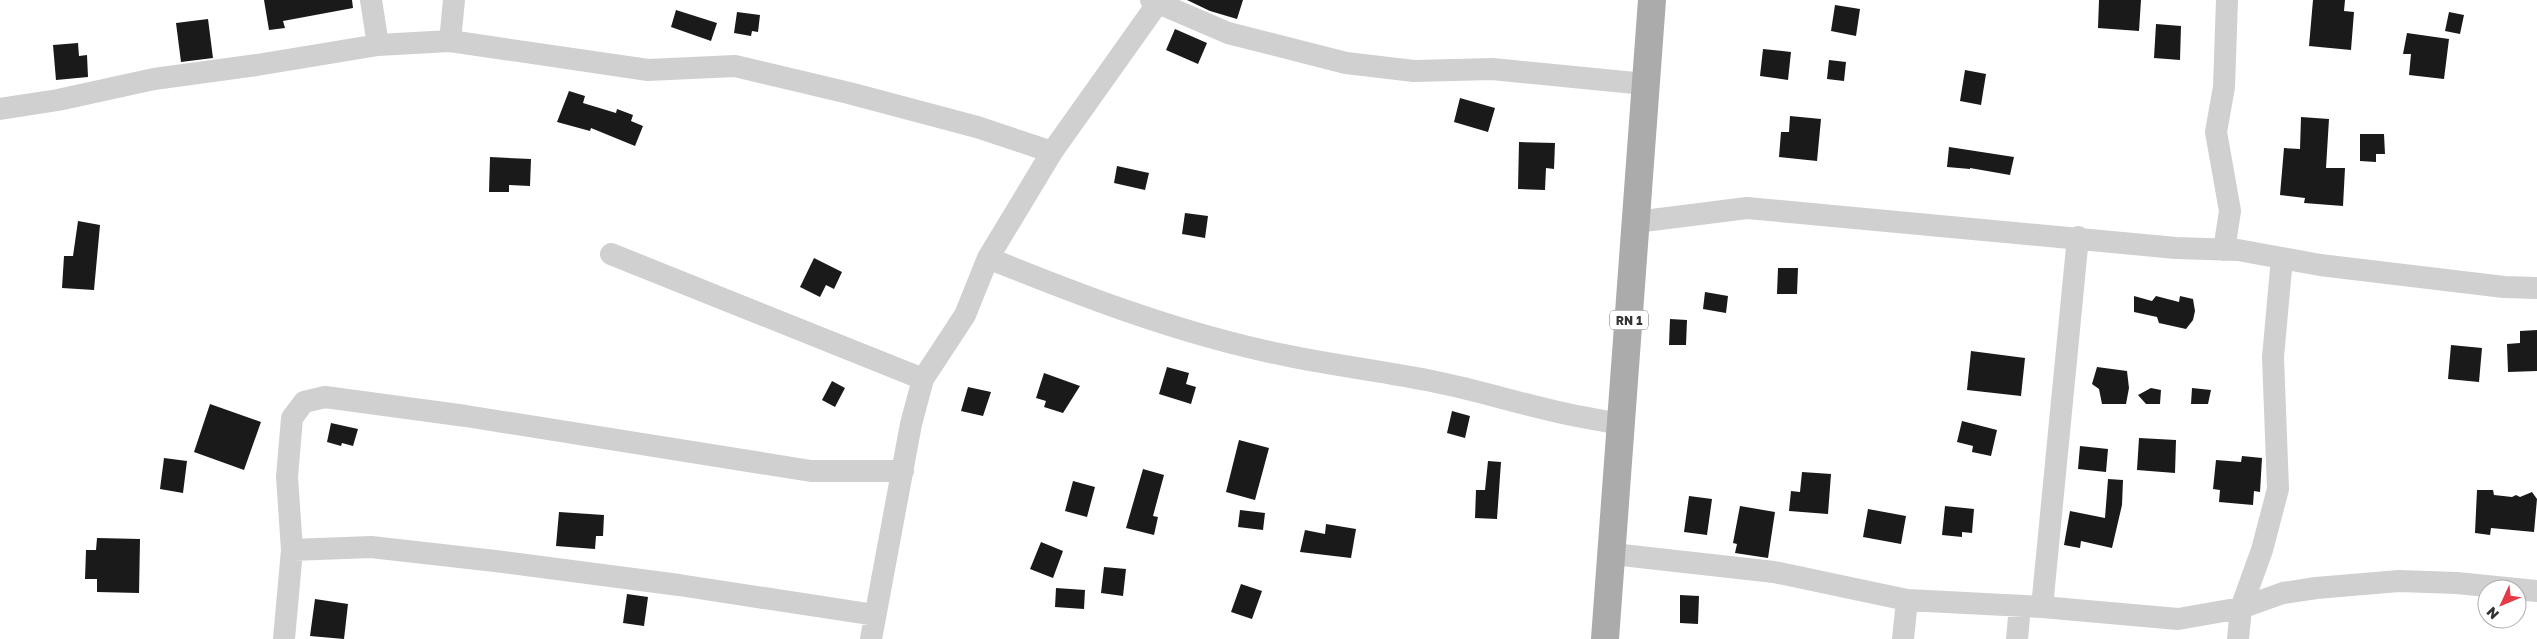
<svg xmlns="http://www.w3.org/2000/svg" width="2537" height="639" font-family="'Golos Text',sans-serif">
	<rect width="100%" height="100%" fill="#fff"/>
	<!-- building -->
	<path fill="#1a1a1a" d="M264 0H352L353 8 283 21 285 28 269 30Z
		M1187 0H1243L1237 19 1210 11Z
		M2099 0H2141L2139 31 2098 28Z
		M2313 0H2345L2344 11 2354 12 2351 50 2309 46Z
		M1835 5 1860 9 1856 36 1831 31Z
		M676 10 717 23 711 41 671 27Z
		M737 12 760 15 758 32 752 31 751 36 734 33Z
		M2449 12 2464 15 2460 34 2445 31Z
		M208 19 213 58 181 62 176 23Z
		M2156 24 2181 26 2180 60 2154 58Z
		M1175 29 1207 43 1198 64 1166 50Z
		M2407 33 2449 39 2444 79 2409 75 2411 54H2403Z
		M78 43 79 56 87 55 88 77 56 80 53 45Z
		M1763 49 1791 52 1788 80 1760 76Z
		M1829 60 1846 62 1844 81 1827 79Z
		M1965 70 1986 74 1981 105 1960 101Z
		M569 91 585 96 583 103 616 113 617 109 633 115 631 121 643 126 635 146 591 128 590 131 557 122Z
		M1460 98 1495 108 1488 132 1454 122Z
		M1790 116 1821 119 1817 161 1779 157 1781 132H1789Z
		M2301 117 2329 119 2326 168H2345L2343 206 2304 203 2305 198 2280 195 2284 148 2300 149Z
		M2360 134H2384L2385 154H2376V162L2360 161Z
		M1519 142 1555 143 1554 169 1546 168 1545 190 1518 189Z
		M1949 147 2014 157 2010 175 1970 168V169L1947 167Z
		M490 157 531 159 530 186 509 185V192H489Z
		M1117 166 1149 173 1145 190 1114 183Z
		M1185 213 1208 216 1205 238 1182 234Z
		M78 221 100 225 94 290 62 288 64 256H73Z
		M814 258 842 272 834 289 826 285 820 297 800 287Z
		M1778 268H1798L1797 294H1777Z
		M1705 292 1728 296 1726 313 1703 309Z
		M2134 296 2152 301 2156 296 2179 302 2180 296 2193 299 2195 311 2193 320 2186 329 2159 323 2157 317 2134 312Z
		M1670 319 1687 320 1686 345H1669Z
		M2537 330V371L2508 372 2507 344 2520 343V331Z
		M2451 345 2482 348 2479 382 2448 379Z
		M1971 351 2025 358 2021 396 1967 390Z
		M1167 367 1189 373 1186 384 1196 387 1191 404 1159 394Z
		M2097 367 2127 371 2129 388 2126 404H2102L2099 389 2092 384Z
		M1044 373 1080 386 1063 413 1044 407 1046 401 1036 398Z
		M832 381 845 388 835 407 822 400Z
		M968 387 991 392 983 416 961 411Z
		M2151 388 2161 390 2160 404H2146L2138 395Z
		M2192 388 2211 390 2208 404H2191Z
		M210 404 261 422 244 470 194 452Z
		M1452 411 1470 416 1465 438 1447 433Z
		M1962 421 1997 430 1991 456 1972 452 1973 446 1957 442Z
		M331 423 358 429 353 446 342 443 341 446 327 442Z
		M2139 438 2176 440 2175 473 2137 470Z
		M1239 440 1269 448 1255 500 1226 492Z
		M2080 446 2108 449 2106 472 2078 469Z
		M2242 456 2262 458 2260 492 2254 491 2253 505 2219 502 2220 490 2213 489 2216 460 2241 462Z
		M164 458 187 461 183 493 160 489Z
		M1488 461 1501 462 1497 519 1475 518 1476 490H1485Z
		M1143 469 1164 475 1153 516 1158 517 1154 535 1126 528Z
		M1802 472 1831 474 1828 514 1789 511 1791 491 1800 492Z
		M2108 479 2123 480 2122 505 2112 548 2081 541 2080 548 2064 545 2070 511 2105 518Z
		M1073 481 1095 487 1087 517 1065 511Z
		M2477 490H2493L2494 495 2512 497 2516 495 2520 497 2532 492 2537 499 2534 532 2491 528 2490 535 2475 533Z
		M1689 496 1712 499 1707 535 1684 532Z
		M1740 506 1775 512 1768 558 1735 553 1737 544 1733 543Z
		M1945 506 1974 509 1972 533 1962 532V537L1942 535Z
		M1868 509 1906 516 1901 544 1863 537Z
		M1240 510 1265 513 1263 530 1238 527Z
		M559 512 604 515 603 536H596L595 549 556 546Z
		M1326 524 1356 529 1351 558 1300 552 1305 530 1325 534Z
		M97 538 140 539 139 593 97 592V579H85L86 550H96Z
		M1041 542 1063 551 1053 578 1030 569Z
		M1104 567 1126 569 1123 596 1101 593Z
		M1241 584 1262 591 1252 619 1231 612Z
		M1056 588 1085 590 1084 609 1055 607Z
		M627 594 648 597 644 626 623 623Z
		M1680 595 1699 596 1698 624 1680 623Z
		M315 599 348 604 344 639 310 636Z"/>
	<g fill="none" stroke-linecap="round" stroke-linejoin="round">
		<!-- minor -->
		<path stroke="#d0d0d0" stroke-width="22" d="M371 0 378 45
			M1151 0 1228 33 1346 63 1414 71 1492 69 1645 84
			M450 41 454 0
			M0 109 58 100 154 79 257 65 378 45 450 41 648 70 735 66 849 93 977 127 1052 152
			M1636 222 1747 208 2176 248 2238 250 2320 265 2504 287 2537 288
			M2224 250 2230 211 2216 132 2224 87 2227 0
			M611 254 923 379
			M988 258C1077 294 1168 329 1261 350 1319 364 1378 370 1436 382 1477 390 1517 403 1558 412 1579 417 1600 420 1621 424
			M292 550 371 547 495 561 679 585 875 615
			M1613 554 1774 572 1907 600 2042 607 2178 619 2241 608 2283 593 2316 588 2399 581 2457 583 2537 591
			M2042 607 2078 237
			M284 639 292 550 287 477 292 418 304 402 325 397 466 416 811 471H903
			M871 639 911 424 923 379 965 315 988 258 1052 152 1160 0
			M1903 639 1907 600
			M2017 639 2020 606
			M2238 639 2241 608 2262 550 2278 489 2273 357 2282 258"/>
		<!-- major -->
		<path stroke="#ababab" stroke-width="28" d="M1605 639 1652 0"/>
	</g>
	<g text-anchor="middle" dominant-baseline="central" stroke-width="5" stroke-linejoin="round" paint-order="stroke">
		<!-- shield labels -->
		<rect fill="#fff" stroke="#707070" stroke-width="1" x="1610" y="310.5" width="38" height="19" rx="4"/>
		<g font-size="12" font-weight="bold" fill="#333">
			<text x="1629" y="320">RN 1</text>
		</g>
	</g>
	<!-- north arrow -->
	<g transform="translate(2502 604) rotate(226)"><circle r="24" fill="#ffffff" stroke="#adadad"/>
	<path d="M0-4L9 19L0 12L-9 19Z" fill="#e63946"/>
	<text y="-8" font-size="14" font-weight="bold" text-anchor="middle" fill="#333333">N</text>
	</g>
</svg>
